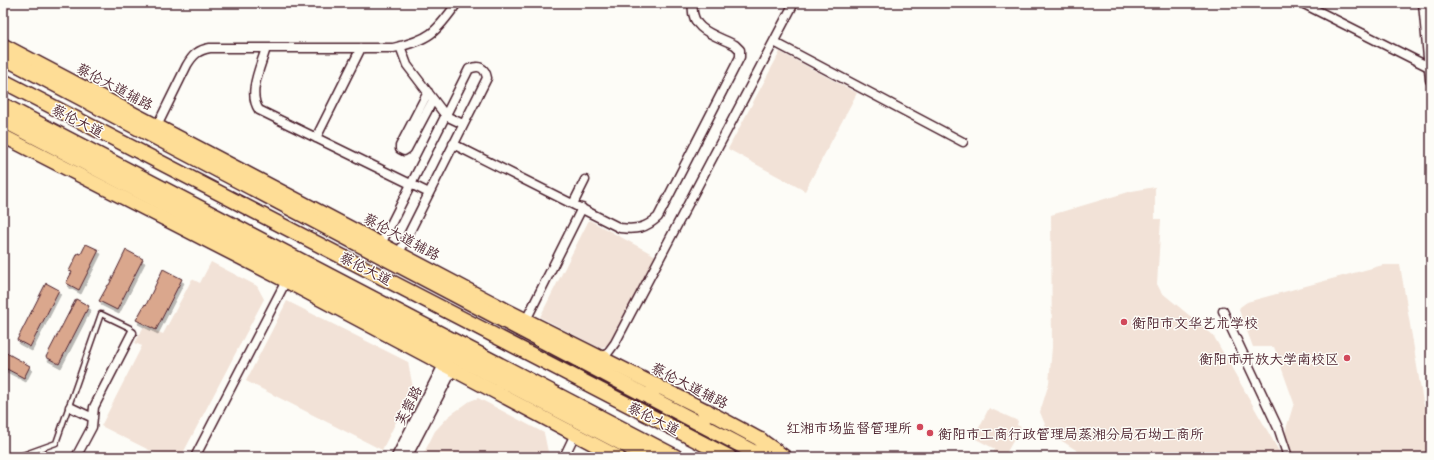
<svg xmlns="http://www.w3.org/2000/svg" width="1434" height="460" font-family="'Playpen Sans','LXGW WenKai TC',sans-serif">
	<defs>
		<filter id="shadow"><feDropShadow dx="2" dy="4" stdDeviation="0" flood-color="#0004"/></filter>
	</defs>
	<rect width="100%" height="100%" fill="#fdfcf7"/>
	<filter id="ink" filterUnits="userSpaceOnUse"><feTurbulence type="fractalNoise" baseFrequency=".025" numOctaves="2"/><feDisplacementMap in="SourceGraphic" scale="8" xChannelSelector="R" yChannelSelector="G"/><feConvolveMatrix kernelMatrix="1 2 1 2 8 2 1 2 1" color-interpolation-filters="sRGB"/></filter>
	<g filter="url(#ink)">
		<!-- built -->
		<path fill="#f2e2d7" d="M780 52 857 93 805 191 728 149Z
			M1155 187V219H1161L1157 284 1161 292 1213 335 1280 453V457H1087L1048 432 1040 412 1049 383 1052 347 1051 215 1132 191Z
			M589 220 656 256 610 344 600 348 540 317Z
			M211 262 257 286 264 299 181 457H163L101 426 142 346 135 343 144 326 163 334 192 279 200 283Z
			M1383 265H1400L1423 402 1431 421V457H1293L1287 448 1285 438 1286 429 1294 403 1274 347H1253L1239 310 1240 307 1247 302Z
			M287 301 408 362 413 388 382 450 246 381Z
			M478 398 544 433 548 452 545 457H422L435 431 449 416 470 401Z
			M989 408 1018 421 1017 425 1021 427 1004 457H992L995 449 974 438Z"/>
		<!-- building -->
		<path fill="#daa78d" stroke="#4a1f2b" filter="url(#shadow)" d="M86 244 99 250 79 290 66 283 72 272 69 271 78 253 81 254Z
			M126 250 143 259 117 310 99 301 108 285H109Z
			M163 269 182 279 156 330 136 320 145 304 146 305Z
			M46 283 59 290 30 347 17 340Z
			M76 299 89 306 59 364 46 357Z
			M3 351 30 366 24 378 3 367Z"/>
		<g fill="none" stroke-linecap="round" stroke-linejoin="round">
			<!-- service casing -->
			<g stroke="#4a1f2b" stroke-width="7">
				<path id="service" d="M17 457 56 443 101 314 130 328 132 333"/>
			</g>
			<!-- minor casing -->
			<g stroke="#4a1f2b" stroke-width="11">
				<path id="minor" d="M1302 3 1431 68
					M774 42 963 142
					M400 46 407 65 446 116 463 124
					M266 48C261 66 247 93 259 110L429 193
					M428 92 400 146V149L404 151 407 149 433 100
					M157 126 187 65C193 55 198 50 210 48H393C429 40 436 33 457 3
					M316 138 361 48
					M453 144 620 228C637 230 646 228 658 217L740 57V50L735 45C715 35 689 30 693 3
					M573 204 585 180
					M381 244 469 69C479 65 485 67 487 78L399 253
					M1223 311 1279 430 1288 457
					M526 320 582 208
					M604 358 615 343 794 3
					M70 407 93 418
					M76 457 92 427 94 407 132 333
					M195 457 286 281
					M564 457 575 434"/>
			</g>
			<!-- tertiary casing -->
			<g stroke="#4a1f2b" stroke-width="13">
				<path id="tertiary" d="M1424 3 1431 80
					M397 457 444 365
					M406 457 452 369"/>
			</g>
			<!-- primary casing -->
			<g stroke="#4a1f2b" stroke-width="16">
				<path id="primary" d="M3 45 506 310 707 411 761 440 785 457
					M3 136 286 281 618 457"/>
			</g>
			<!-- trunk casing -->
			<g stroke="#4a1f2b" stroke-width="17">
				<path id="trunk" d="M3 57 763 457
					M3 81 729 457
					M3 105 676 457
					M3 120 648 457
					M443 350 444 365
					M598 370 604 358
					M650 398 656 385
					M700 424 707 411
					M761 440 770 457"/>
			</g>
			<!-- service -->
			<use href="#service" stroke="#fdfcf7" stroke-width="4"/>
			<!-- minor -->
			<use href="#minor" stroke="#fdfcf7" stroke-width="8"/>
			<!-- tertiary -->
			<use href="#tertiary" stroke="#fdfcf7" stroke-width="10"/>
			<!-- primary -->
			<use href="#primary" stroke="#fedd96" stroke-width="13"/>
			<!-- trunk -->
			<use href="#trunk" stroke="#fedd96" stroke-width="14"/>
		</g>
	</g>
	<!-- markers -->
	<g fill="#d1495b" stroke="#fdfcf7" stroke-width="1.5">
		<circle cx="1124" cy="322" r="4"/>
		<circle cx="1347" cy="358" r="4"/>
		<circle cx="920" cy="427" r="4"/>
		<circle cx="930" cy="433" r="4"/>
	</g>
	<g text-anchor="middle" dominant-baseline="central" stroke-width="3" stroke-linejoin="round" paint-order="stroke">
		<!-- street labels -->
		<g font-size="14" fill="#4a1f2b" stroke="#fdfcf7">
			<text transform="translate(115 86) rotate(28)">蔡伦大道辅路</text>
			<text transform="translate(78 120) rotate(27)">蔡伦大道</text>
			<text transform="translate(402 236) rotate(28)">蔡伦大道辅路</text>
			<text transform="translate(366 268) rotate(27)">蔡伦大道</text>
			<text transform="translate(690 385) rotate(27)">蔡伦大道辅路</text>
			<text transform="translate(408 405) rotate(-63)">芙蓉路</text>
			<text transform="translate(654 418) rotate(27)">蔡伦大道</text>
		</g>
		<!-- poi labels -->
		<g font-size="14" fill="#4a1f2b" stroke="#fdfcf7" text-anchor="start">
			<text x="1132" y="322">衡阳市文华艺术学校</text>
			<text x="1339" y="358" text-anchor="end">衡阳市开放大学南校区</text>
			<text x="912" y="427" text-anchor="end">红湘市场监督管理所</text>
			<text x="938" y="433">衡阳市工商行政管理局蒸湘分局石坳工商所</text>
		</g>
	</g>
	<!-- margin -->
	<rect width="1434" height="460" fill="none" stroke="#fdfcf7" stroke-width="16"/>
	<rect x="8" y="8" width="1418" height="444" fill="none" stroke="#4a1f2b" stroke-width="1.5" filter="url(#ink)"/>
</svg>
